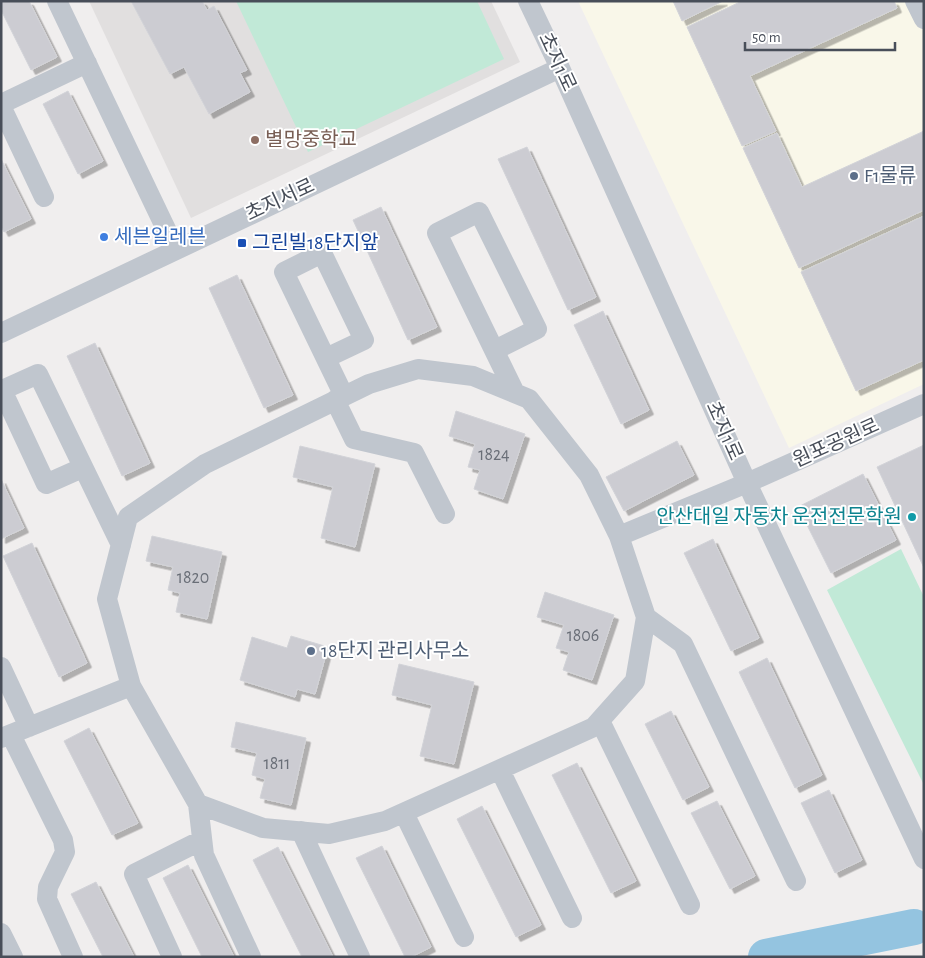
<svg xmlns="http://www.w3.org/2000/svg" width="925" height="958" font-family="'Alegreya Sans','Noto Sans KR',sans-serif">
	<defs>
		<filter id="shadow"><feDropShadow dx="4.5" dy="4.5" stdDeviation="0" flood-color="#0004"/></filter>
	</defs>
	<rect width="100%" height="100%" fill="#f0eeee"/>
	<!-- commercial -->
	<path fill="#f9f7e9" d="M578 1H924V384L789 448Z"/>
	<!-- education -->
	<path fill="#e1dfdf" d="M89 1H491L520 62 191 218Z"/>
	<!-- green -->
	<path fill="#c1e9d7" d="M236 1H477L504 59 308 152Z
		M901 549 924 597V785L827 590Z"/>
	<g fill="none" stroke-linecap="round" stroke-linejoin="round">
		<!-- river -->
		<path stroke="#94c4e0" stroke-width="36" d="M766 957 914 927"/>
	</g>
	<!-- building -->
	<path fill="#ccccd2" stroke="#d2d3d8" filter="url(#shadow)" d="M1 1H29L57 57 31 70 1 10Z
		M131 1H202L207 10 214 6 247 70 240 73 250 92 209 114 184 67 170 74Z
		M673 1H723L682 21Z
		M742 1H894L897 8 750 76 776 131 742 146 687 27Z
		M68 91 103 161 78 174 43 104Z
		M924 131V210L799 268 743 148 777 133 802 187Z
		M527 147 596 297 568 310 498 159Z
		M1 159 31 219 4 232 1 226Z
		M381 207 437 327 408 340 353 220Z
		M924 216V360L856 391 801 272Z
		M237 275 293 395 264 408 209 288Z
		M603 311 649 410 621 424 574 325Z
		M95 343 150 463 122 476 67 356Z
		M456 411 525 434 503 499 474 489 480 470 468 467 475 444 449 436Z
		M677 441 694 475 624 511 606 477Z
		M924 445V568L877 467Z
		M300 446 375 464 355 547 321 538 333 487 293 477Z
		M863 474 896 540 831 573 798 507Z
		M1 479 24 528 1 539Z
		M152 536 222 552 207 619 176 612 180 593 168 590 173 567 146 561Z
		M713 539 759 638 731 651 684 553Z
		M32 543 87 663 59 677 3 556Z
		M545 592 614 615 592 680 563 670 569 652 556 648 564 625 537 617Z
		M291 636 328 647 315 694 297 689 295 697 240 680 252 637 287 648Z
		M767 658 822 775 795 788 739 672Z
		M399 664 474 682 454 764 420 756 432 705 392 695Z
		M671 711 709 787 683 800 645 724Z
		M236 722 306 738 291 805 260 798 265 779 252 775 257 753 231 747Z
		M89 728 138 823 112 835 64 741Z
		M577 763 636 881 611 893 552 775Z
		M829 790 862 860 835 873 801 803Z
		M717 801 755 876 730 889 691 813Z
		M482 806 541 925 516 937 457 819Z
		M382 846 431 947 411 957H405L356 858Z
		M278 847 333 957H302L253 860Z
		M188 865 234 957H202L163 878Z
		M96 882 134 957H103L71 894Z"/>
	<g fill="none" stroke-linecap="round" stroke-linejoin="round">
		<!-- minor -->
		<path stroke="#c0c6ce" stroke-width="20" d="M57 1 176 250
			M528 1 560 68 747 483 924 859
			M915 1 924 19
			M1 104 87 63
			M1 106 44 197
			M1 333 560 68
			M495 350 537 329 479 212 437 233 515 393
			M326 358 364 340 322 253 284 272 344 396
			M335 400 354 439 414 453 445 514
			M82 468 46 484 2 390 38 374 121 545
			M646 617 683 644 796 881
			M1 667 29 727
			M131 686 107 599 128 517 205 464 369 384 418 369 473 376 529 399 589 475 619 536
			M600 721 690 905
			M11 735 63 840 65 852 48 887 47 899 73 957
			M1 738 131 686 198 804 263 828 329 834 385 821 594 727 635 681 646 617 619 536 747 483 924 404
			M500 770 572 918
			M198 804 204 855 251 957
			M404 813 464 937
			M301 831 360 957
			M1 933 13 957
			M172 957 134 874 202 840"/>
	</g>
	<!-- markers -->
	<circle fill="#8d6e63" stroke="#fff" stroke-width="2" cx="255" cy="140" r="5"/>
	<g fill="#5c6f8a" stroke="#fff" stroke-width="2">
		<circle cx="854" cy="176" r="5"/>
		<circle cx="311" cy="651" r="5"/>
	</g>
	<circle fill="#3f7fe0" stroke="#fff" stroke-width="2" cx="104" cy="237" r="5"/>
	<rect fill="#1a4fb4" stroke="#fff" stroke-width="2" x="237" y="238" width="10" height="10" rx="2.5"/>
	<circle fill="#0f9aa8" stroke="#fff" stroke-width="2" cx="912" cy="517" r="5"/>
	<g text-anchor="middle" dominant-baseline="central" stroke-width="4" stroke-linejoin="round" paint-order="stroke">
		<!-- number labels -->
		<g font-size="18" fill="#696e77">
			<text x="494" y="455">1824</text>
			<text x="193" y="578">1820</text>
			<text x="583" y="636">1806</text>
			<text x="277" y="764">1811</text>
		</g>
		<!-- street labels -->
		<g font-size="20" fill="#484e59" stroke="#fff">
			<text transform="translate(557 62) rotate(65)">초지1로</text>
			<text transform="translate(280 200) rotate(-25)">초지서로</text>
			<text transform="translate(724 431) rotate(66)">초지1로</text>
			<text transform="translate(836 443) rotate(-24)">원포공원로</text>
		</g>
		<!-- education labels -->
		<g font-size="20" fill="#785e54" stroke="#fff" text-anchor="start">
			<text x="265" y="140">별망중학교</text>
		</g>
		<!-- service labels -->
		<g font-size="20" fill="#4e5e75" stroke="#fff" text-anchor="start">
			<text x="864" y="176">F1물류</text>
			<text x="321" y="651">18단지 관리사무소</text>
		</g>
		<!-- shop labels -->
		<g font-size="20" fill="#366cbe" stroke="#fff" text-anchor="start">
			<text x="114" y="237">세븐일레븐</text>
		</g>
		<!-- transit labels -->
		<g font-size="20" fill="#164399" stroke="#fff" text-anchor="start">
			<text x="252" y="243">그린빌18단지앞</text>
		</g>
		<!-- culture labels -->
		<g font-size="20" fill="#0d838f" stroke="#fff" text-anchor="end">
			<text x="902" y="517">안산대일 자동차 운전전문학원</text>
		</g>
	</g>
	<!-- border -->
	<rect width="925" height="958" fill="none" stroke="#484e59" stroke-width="5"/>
	<!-- scale -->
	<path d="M745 42v8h150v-8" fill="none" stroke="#484e59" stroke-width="2.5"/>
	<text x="752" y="42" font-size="15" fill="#484e59" stroke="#ffffff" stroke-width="4" paint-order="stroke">50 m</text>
</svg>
